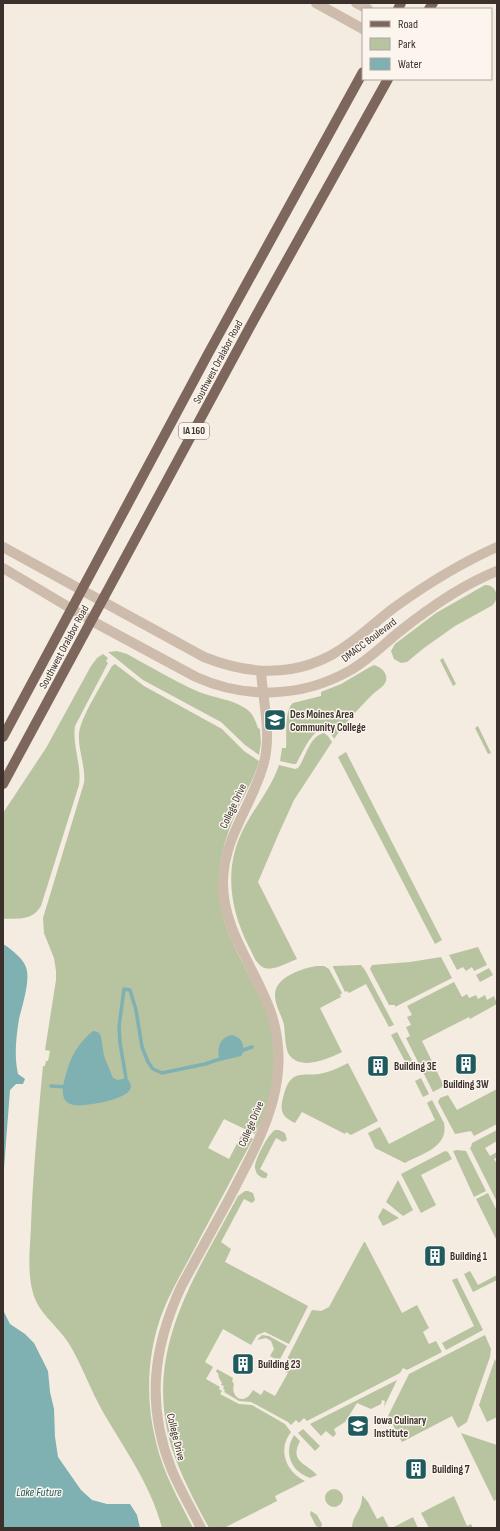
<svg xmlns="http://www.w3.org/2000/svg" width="500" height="1531" font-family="'Sofia Sans Condensed',sans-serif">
	<rect width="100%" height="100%" fill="#f4ebe1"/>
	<!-- green -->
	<path fill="#b8c4a0" d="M485 585C496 585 500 596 493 605L455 626 424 648 407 662 401 663 394 659 391 651 395 644 436 613Z
		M117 651 127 654C151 667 174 681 199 692 214 698 231 699 245 708 253 713 255 720 258 728L260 729 261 743 259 755 245 745 221 722 143 680 108 652Z
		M103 654 108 658 106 661 108 663 75 726C72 746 82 765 79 785L41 906C32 921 19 918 3 919V813L46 748 91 666 97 658Z
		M443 658 456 684 453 686 440 660Z
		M115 664 144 686 222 729 244 751 259 761C255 776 248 789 241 802 228 829 217 860 219 890 221 931 244 963 261 999 281 1042 277 1092 255 1134L224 1119 208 1148 229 1159 243 1132 253 1139C235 1172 218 1205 200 1238 188 1262 173 1286 163 1311 147 1352 145 1400 156 1442 163 1473 179 1500 193 1528H162C151 1485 125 1450 103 1412 91 1391 83 1368 71 1347 60 1327 39 1315 33 1293 27 1272 30 1248 31 1226 33 1173 38 1119 43 1066H45L46 1061H48L50 1051 45 1050 56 980V971L54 958 44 933 43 918 84 783C86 767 78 751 79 735 79 719 104 681 112 666Z
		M374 665C381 667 388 673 386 681 384 687 377 690 373 694 359 708 345 723 334 739 320 710 303 752 296 764H293L280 761 282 748H286C287 737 284 710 293 703L321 696V692L341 684 370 667Z
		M478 726 491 753 488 754 475 728Z
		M324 733 328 736 332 742 294 800 279 833 258 882 297 959C286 963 267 976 258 963 254 959 252 952 249 947 229 907 223 865 246 824 257 805 272 786 279 765L295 769 298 768C306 758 309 736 324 733Z
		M346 752 442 940 435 944 338 757Z
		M478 947 487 965 474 971 472 967 466 971 463 967 457 970 449 955Z
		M441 957 452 978 395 1007V1005H389L370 969 372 965 410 962Z
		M361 965 365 970 394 1025 389 1027 366 984 349 993 347 991 345 992 333 967V966Z
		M317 966H324L329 969 342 993 340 995 341 997 320 1008 342 1052C328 1059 299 1072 288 1053 285 1045 285 1033 284 1025 282 1016 275 1005 275 996 274 977 303 968 317 966Z
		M489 968 493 975 480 982 476 975Z
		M454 982 462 997 467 994 469 998 476 995 478 999 485 995 487 1000 494 996 497 1004 470 1019 469 1017 422 1041 444 1086 433 1092 406 1038 410 1036 406 1027 411 1025 407 1017 412 1015 407 1006Z
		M397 1032 415 1066 409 1069 391 1035Z
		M348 1063 378 1121 351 1135 346 1132 345 1134 302 1112 295 1123C285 1118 280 1114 282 1102 285 1091 287 1077 300 1075 306 1074 312 1075 319 1074 329 1072 339 1068 348 1063Z
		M421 1078 429 1094 423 1097 415 1081Z
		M497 1089V1124L474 1136 471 1131 455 1134 438 1102 440 1098 448 1095 457 1110Z
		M432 1100 444 1123C449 1147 422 1154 405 1163L375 1148 368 1133 380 1127 389 1144 435 1120 427 1103Z
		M275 1130H279L285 1133 287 1140 283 1142 276 1138 260 1169 268 1174 266 1178H263C258 1176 256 1173 255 1168 254 1161 268 1134 275 1130Z
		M497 1130V1141L485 1148 490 1156 497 1152V1157L494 1159 497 1164 496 1200 470 1148 471 1147 472 1143Z
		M457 1150 466 1151 486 1191 474 1197 453 1151Z
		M445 1151 448 1152 452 1159 421 1175 436 1205 421 1213 401 1174Z
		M398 1180 413 1210 403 1216 386 1202Z
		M245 1191H248L253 1193 255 1200 252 1203 244 1199 221 1242 231 1249 225 1262 308 1306 289 1344 265 1332 257 1335 251 1345 223 1329 205 1362 213 1367 206 1379 220 1387 219 1389 222 1391 220 1394 239 1404 252 1405 285 1424 291 1432C277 1450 286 1472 305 1481L275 1496 277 1501 224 1528H209C195 1502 181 1476 172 1449 142 1351 194 1279 238 1196Z
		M488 1193 497 1211V1241L476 1199Z
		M383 1208 399 1218 383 1226 378 1217Z
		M364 1242H365L402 1313 417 1305 429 1328 423 1332 429 1344 436 1341 442 1352 407 1370 403 1368 400 1373 307 1421 304 1418 299 1423 296 1420 291 1425 288 1422 251 1402 239 1401 224 1392 225 1390 223 1389 224 1386 221 1385 222 1383 219 1378 218 1373 216 1372 217 1369 233 1378 232 1381 234 1384C230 1397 244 1407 253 1390L261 1395 264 1390 275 1396 288 1373 282 1369 312 1310 321 1311 329 1307Z
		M470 1271 478 1285 497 1275V1280L473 1292 464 1274Z
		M457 1278 483 1330 446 1350 442 1343 474 1326 452 1280Z
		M262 1335 269 1336 287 1346 279 1361 270 1356 274 1349 271 1341 266 1338 257 1340Z
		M485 1335 491 1349 490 1357 467 1422 458 1428 452 1416 402 1442 388 1416 409 1374Z
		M495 1359 497 1364V1417L487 1422 479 1405Z
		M397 1380 384 1407 385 1401 382 1400 381 1404 371 1409 357 1403 345 1422 334 1429 336 1434 333 1437 326 1431 321 1436 310 1424Z
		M303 1429 320 1446 315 1451 298 1433Z
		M461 1433 497 1445V1499L494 1501Z
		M294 1435 300 1441C289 1462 306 1463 317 1475L310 1478C291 1471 283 1453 294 1435Z
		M325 1498a9 9 0 1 1 18 0a9 9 0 1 1-18 0Z
		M362 1495 368 1502 377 1519 383 1516 389 1528H352C352 1515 363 1510 362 1495Z
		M454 1496 467 1526 471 1524 473 1528H429L421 1513Z
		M311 1511 317 1515 322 1524 321 1528 316 1526 310 1514Z
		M413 1517 418 1528H392Z"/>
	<!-- water -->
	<path fill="#7fb0b2" d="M3 944C9 947 23 959 25 965 32 977 22 1006 19 1019 16 1038 14 1056 18 1074L25 1079 23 1084H16L10 1090 3 1181Z
		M93 1031 98 1032 101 1036 104 1056 113 1078 118 1080 126 1078C130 1081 133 1087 129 1091 124 1097 111 1100 104 1102 77 1107 54 1112 66 1074 71 1056 78 1043 93 1031Z
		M232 1035C242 1038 244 1043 243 1053L241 1056 220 1061C216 1050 219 1037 232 1035Z
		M3 1310 10 1324 25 1334 34 1343 48 1371 50 1392 54 1409 55 1437 58 1457 81 1490 92 1500 107 1504H130L137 1515 140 1528H3Z"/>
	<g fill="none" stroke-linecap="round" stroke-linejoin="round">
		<!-- stream -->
		<path stroke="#7fb0b2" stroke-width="3.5" d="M240 1051 252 1047
			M124 1082 126 1078 120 1043 119 1027 124 989 130 990 136 1010 142 1047 148 1062 153 1069 162 1073 205 1064 223 1058
			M51 1086 67 1087"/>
		<!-- minor -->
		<path stroke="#cdbbac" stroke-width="10" d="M316 3 363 29
			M356 3 368 9
			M3 547 204 657C254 677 305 677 350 643 366 632 380 618 395 607 427 584 461 563 497 547
			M3 568 92 621 196 677C245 699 301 698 349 671 367 661 383 645 399 632 429 608 462 585 497 571
			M201 1528C191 1508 179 1488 171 1468 146 1404 153 1348 181 1287 197 1257 214 1227 230 1197 261 1137 295 1079 270 1010 254 966 222 929 223 881 224 838 250 808 262 769 273 738 263 703 261 671"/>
		<!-- primary -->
		<path stroke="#7d675c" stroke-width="10" d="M398 9 401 3
			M429 9 433 3
			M3 737 208 354 363 72
			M3 784 257 314 388 79"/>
	</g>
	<!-- icons -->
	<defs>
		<g id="university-square" transform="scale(1.15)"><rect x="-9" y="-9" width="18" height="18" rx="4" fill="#1f5a5e" stroke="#fbf5ee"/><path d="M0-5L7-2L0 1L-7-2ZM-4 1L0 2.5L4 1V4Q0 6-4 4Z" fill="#fff"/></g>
		<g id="building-square" transform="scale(1.15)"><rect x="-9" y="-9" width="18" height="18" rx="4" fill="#1f5a5e" stroke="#fbf5ee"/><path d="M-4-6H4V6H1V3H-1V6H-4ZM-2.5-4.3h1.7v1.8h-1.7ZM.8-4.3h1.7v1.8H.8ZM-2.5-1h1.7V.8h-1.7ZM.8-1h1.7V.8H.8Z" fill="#fff"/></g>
	</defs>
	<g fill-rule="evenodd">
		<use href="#university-square" x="275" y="720"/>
		<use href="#building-square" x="466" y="1064"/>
		<use href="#building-square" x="378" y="1066"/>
		<use href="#building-square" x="435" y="1256"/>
		<use href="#building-square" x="243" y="1364"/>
		<use href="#university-square" x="358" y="1426"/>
		<use href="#building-square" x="416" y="1469"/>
	</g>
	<g text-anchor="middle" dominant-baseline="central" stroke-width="3" stroke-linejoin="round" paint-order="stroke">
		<!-- shield labels -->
		<rect fill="#fbf5ee" stroke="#756b66" stroke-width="1" x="179" y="423" width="30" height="16" rx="3"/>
		<g font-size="10" font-weight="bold" fill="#3b302b">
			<text x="194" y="431">IA 160</text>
		</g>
		<!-- street labels -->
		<g font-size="11" fill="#3b302b" stroke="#fbf5ee">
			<text transform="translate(218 362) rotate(-62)">Southwest Oralabor Road</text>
			<text transform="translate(369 640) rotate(-37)">DMACC Boulevard</text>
			<text transform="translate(64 647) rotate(-62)">Southwest Oralabor Road</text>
			<text transform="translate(233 806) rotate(-65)">College Drive</text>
			<text transform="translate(251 1124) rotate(-67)">College Drive</text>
			<text transform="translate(176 1437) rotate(76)">College Drive</text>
		</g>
		<!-- poi labels -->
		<g font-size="11" font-weight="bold" fill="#3b302b" stroke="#fbf5ee" text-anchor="start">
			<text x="290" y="714">Des Moines Area<tspan x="290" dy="13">Community College</tspan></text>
			<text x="394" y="1066">Building 3E</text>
			<text x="466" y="1084" text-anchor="middle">Building 3W</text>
			<text x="450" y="1256">Building 1</text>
			<text x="258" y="1364">Building 23</text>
			<text x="374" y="1420">Iowa Culinary<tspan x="374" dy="13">Institute</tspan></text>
			<text x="432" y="1469">Building 7</text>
		</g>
		<!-- water labels -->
		<g font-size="12" font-style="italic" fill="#1f5a5e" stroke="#fbf5ee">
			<text x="39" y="1492">Lake Future</text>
		</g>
	</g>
	<!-- border -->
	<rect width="500" height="1531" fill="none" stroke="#3b302b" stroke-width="8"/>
	<!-- legend -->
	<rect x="362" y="8" width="130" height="72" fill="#fbf5ee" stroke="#aea6a0"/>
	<rect x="370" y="21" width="20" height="6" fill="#7d675c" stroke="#aea6a0"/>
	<text x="398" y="28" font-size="12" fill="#3b302b">Road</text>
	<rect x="370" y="38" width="20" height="12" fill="#b8c4a0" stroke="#aea6a0"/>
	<text x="398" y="48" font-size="12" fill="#3b302b">Park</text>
	<rect x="370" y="58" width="20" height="12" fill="#7fb0b2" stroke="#aea6a0"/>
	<text x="398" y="68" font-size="12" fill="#3b302b">Water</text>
</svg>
